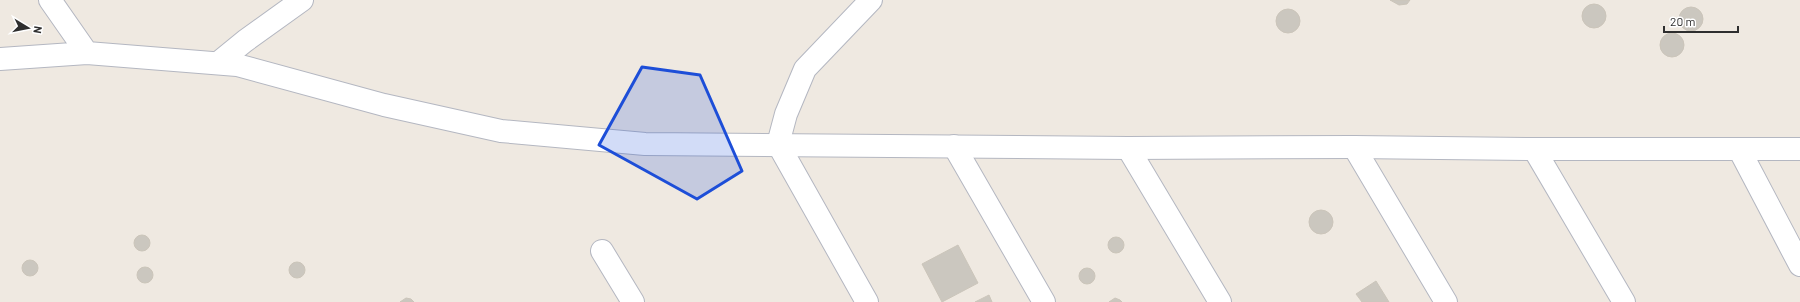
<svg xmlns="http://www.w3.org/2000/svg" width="1800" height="302" font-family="Barlow,sans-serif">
	<rect width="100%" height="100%" fill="#efe9e1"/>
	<!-- building -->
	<path fill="#cbc7bf" stroke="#cbc5ba" d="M1390 0H1410L1407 4 1399 5Z
		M1582 16a12 12 0 1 1 24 0a12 12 0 1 1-24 0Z
		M1679 19a12 12 0 1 1 24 0a12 12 0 1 1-24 0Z
		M1276 21a12 12 0 1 1 24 0a12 12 0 1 1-24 0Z
		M1660 45a12 12 0 1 1 24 0a12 12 0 1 1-24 0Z
		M1309 222a12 12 0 1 1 24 0a12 12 0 1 1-24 0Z
		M134 243a8 8 0 1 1 16 0a8 8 0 1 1-16 0Z
		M1108 245a8 8 0 1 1 16 0a8 8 0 1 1-16 0Z
		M958 245 978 283 942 302 922 264Z
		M22 268a8 8 0 1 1 16 0a8 8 0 1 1-16 0Z
		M289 270a8 8 0 1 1 16 0a8 8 0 1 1-16 0Z
		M137 275a8 8 0 1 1 16 0a8 8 0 1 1-16 0Z
		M1079 276a8 8 0 1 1 16 0a8 8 0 1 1-16 0Z
		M1376 281 1389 302H1362L1356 294Z
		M989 295 992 302H975Z
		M406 298 411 299 414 302H400Z
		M1115 298 1120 300 1122 302H1109Z"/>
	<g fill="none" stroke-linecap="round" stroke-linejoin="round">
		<!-- street casing -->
		<g stroke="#b4b7c1" stroke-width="24">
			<path id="street" d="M218 63 245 41 302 0
				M954 146 1044 302
				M1354 147 1446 302
				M1128 148 1220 302
				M1534 149 1624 302
				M1739 149 1800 265
				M602 251 633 302
				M867 302 778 144 786 114 805 69 871 0"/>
		</g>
		<!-- secondary casing -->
		<g stroke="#b4b7c1" stroke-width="24">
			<path id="secondary" d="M50 0 87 53
				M0 59 87 53 237 65 384 105 501 131 645 144 1128 148 1354 147 1534 149H1800"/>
		</g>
		<!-- street -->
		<use href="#street" stroke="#fff" stroke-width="22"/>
		<!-- secondary -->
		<use href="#secondary" stroke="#fff" stroke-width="22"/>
	</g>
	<!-- marked area -->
	<path fill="#1d4ed8" fill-opacity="0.2" stroke="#1d4ed8" stroke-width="3" stroke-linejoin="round" d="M642 67 700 75 742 171 697 199 599 145Z"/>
	<!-- north arrow -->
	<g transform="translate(28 28) rotate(100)" stroke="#ffffff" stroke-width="3" paint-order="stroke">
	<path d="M0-3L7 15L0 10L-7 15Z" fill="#2e2e2e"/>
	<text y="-6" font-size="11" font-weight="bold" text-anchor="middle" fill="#2e2e2e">N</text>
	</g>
	<!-- scale -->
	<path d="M1664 26v6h74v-6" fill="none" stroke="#2e2e2e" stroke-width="2"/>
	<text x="1670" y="26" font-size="12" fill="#2e2e2e" stroke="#ffffff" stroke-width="3" paint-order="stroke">20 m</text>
</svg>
